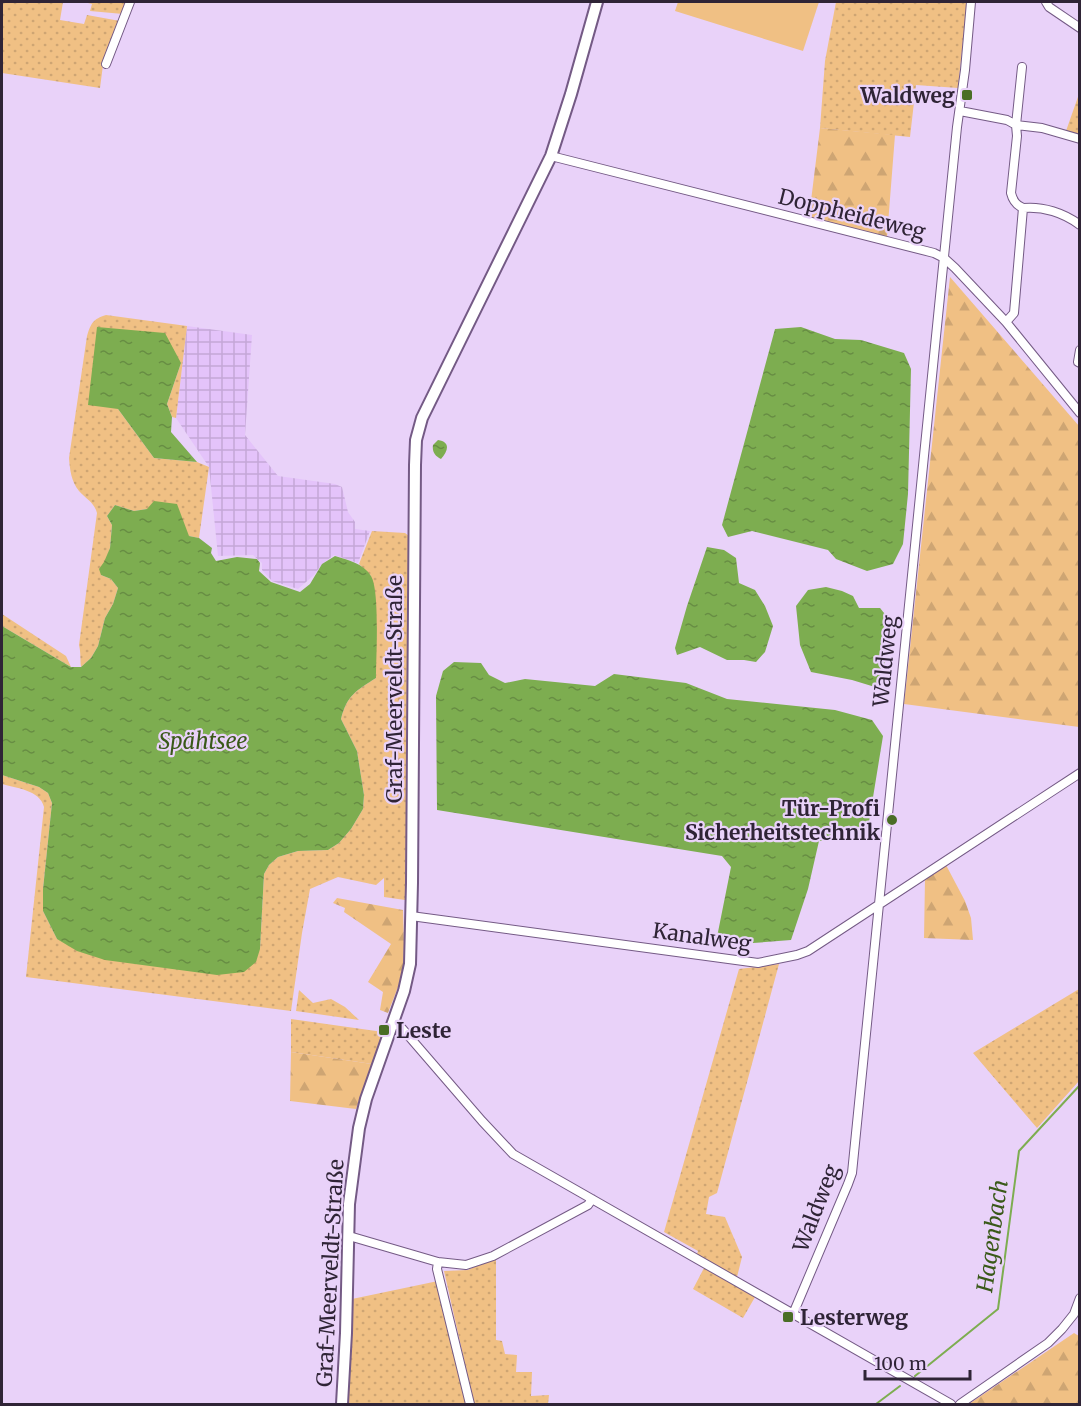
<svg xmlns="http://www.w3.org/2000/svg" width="1081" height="1406" font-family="Merriweather,serif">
	<defs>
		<pattern id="industrial-grid" width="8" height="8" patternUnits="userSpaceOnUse" patternTransform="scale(1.5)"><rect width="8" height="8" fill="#e4c3fa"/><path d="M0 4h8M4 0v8" fill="none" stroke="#c4a7d7"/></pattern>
		<pattern id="grass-dots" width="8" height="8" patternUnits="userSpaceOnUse" patternTransform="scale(1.5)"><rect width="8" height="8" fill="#f0c084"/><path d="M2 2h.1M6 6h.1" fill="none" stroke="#cea573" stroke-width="1.8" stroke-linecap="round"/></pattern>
		<pattern id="forest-firs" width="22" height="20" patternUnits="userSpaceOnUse" patternTransform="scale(1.5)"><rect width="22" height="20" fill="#f0c084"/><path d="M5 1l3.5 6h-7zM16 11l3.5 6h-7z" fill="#cea573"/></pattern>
		<pattern id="water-ripples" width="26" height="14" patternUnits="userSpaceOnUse" patternTransform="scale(1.5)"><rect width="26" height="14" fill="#7dad50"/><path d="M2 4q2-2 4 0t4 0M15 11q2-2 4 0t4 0" fill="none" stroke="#678d43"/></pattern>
	</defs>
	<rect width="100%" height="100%" fill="#e9d2f9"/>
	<!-- industrial -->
	<path fill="url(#industrial-grid)" d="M187 326 252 335 245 435 278 476 335 484 342 487 348 512 355 522V529L370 531 358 563 334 555 322 564 314 575 298 589 272 581 262 570V563L253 555 218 556 209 467 176 418Z"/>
	<!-- grass -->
	<path fill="url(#grass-dots)" d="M2 2H63L60 20 84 24 87 15 120 21 103 65 100 88 2 73Z
		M84 2H128L123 14 90 11 92 4Z
		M836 2H967L958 88 916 85 910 137 820 128 825 61Z
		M1079 94V138L1066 131Z
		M106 315 187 326 176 418 172 417 167 404 181 363 118 409 154 458 197 462 209 467 199 538 189 536 147 509 134 511 115 505 107 516 112 525 110 548 101 575 111 579 118 588 113 604 105 618 98 646 91 658 81 667C80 659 81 653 79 645L97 513C94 502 86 499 79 491 71 481 70 470 69 458L87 336C91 323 93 319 106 315Z
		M372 531 405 533 409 536 411 542 405 900 384 897V878L376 885 338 877 310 889 302 933 291 1011 26 977 44 807C40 790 16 788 2 784V775L39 787 48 793 52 803 43 889V911L57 939 260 949 264 874 269 865 278 857 298 851 328 850 339 843 351 829 363 809 364 795 357 751 341 719C347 695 356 691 376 678L371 576 359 564Z
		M2 614 66 656 71 667 2 626Z
		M779 964 717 1193 709 1197 706 1214 725 1217 742 1257 737 1277 697 1254 698 1251 664 1232 739 969Z
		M1079 989V1081L1037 1128 973 1053Z
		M299 990 313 1003 331 999 345 1007 359 1020 296 1011Z
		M291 1019 383 1032 372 1064 291 1052Z
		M496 1256V1340L502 1341 505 1354 517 1355 516 1372H532L531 1396 549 1395 548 1404H474L444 1271 468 1270Z
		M704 1268 755 1297 743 1318 693 1289Z
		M438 1281 468 1404H348L352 1299Z"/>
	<!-- forest -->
	<path fill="url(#forest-firs)" d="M820 128 895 135 887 237 809 217Z
		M950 277 1079 426V727L904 704Z
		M946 865 965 901 971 918 973 940 924 938 925 879Z
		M337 898 403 910 404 944 403 974 388 1013 380 1010 383 992 368 982 391 944 344 912 345 908 333 903Z
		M291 1052 372 1064 356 1109 290 1101Z
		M1074 1333 1079 1336V1404H969Z"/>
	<!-- pitch -->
	<path fill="#f0c084" d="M678 2H819L803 51 675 11Z"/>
	<!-- water -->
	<path fill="url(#water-ripples)" d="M97 327 165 333 181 363 167 404 172 417 171 432 197 462 154 458 118 409 88 405Z
		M801 327 835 339 861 340 904 353 911 369 908 494 903 544 893 564 867 571 836 559 828 550 752 531 728 537 722 525 775 329Z
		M438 440C451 442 448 451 441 459 435 456 432 452 433 445Z
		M154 501 177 504 189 536 199 538 212 548 211 553 216 561 237 557 257 559 260 563 259 571 271 582 300 592 310 584 322 564 335 556C348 560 363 563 371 576 380 591 376 657 376 678 356 691 347 695 341 719L357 751 364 795 363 809 351 829 339 843 328 850 298 851 278 857 269 865 264 874 260 949 256 962 244 972 217 975 105 960 77 951 57 939 43 911V889L52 803 48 793 39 787 2 775V626L71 667H81L91 658 98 646 105 618 113 604 118 588 111 579 101 575 99 569 104 562 110 548 112 525 107 516 115 505 134 511 147 509Z
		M707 547 724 550 736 558 739 583 755 590 765 606 773 626 765 652 756 662 744 660H727L700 647 677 655 675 648 687 606Z
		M826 587 842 591 853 596 859 608H880C881 609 885 614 886 616 894 635 885 670 875 687L852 680 811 672 800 645 796 606 808 590Z
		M454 662 481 663 489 675 505 683 525 679 595 686 614 674 686 683 727 699 835 710 872 720 883 736 868 828 857 841H819L808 889 791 940 753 943 717 937 731 867 722 856 437 810 436 696 443 671Z"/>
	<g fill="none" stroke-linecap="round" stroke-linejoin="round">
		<!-- stream -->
		<path stroke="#7dad50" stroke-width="2" d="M915 1376 998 1309 1019 1151 1080 1085
			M876 1404 900 1386"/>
		<!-- street casing -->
		<g stroke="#745a85" stroke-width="10">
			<path id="street" d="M1046 2 1049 7 1080 28
				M106 64 130 2
				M960 111 1007 120 1016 125 1042 128 1080 139
				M551 156 934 253 944 258 955 268 1006 322 1080 413
				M1023 208C1043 206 1064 213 1080 225
				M1006 322 1014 313 1023 208C1016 205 1013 201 1011 193L1017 136 1016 125 1022 67
				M1080 350 1078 362 1080 363
				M411 916 758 963 797 955 808 951 1080 773
				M393 1023 400 1026 482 1121 513 1154 951 1404
				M349 1236 438 1262 466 1265 493 1256 588 1205 592 1199
				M438 1262 437 1269 470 1404
				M793 1314 848 1184 852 1173 957 127 965 70 971 2
				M960 1404 1048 1343 1062 1329 1074 1314 1080 1298"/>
		</g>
		<!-- secondary casing -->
		<g stroke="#745a85" stroke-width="14">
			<path id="secondary" d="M342 1404 346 1333 349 1204 359 1128 366 1099 404 991 410 964 412 883 415 465 416 440 422 418 551 156 571 94 597 2"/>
		</g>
		<!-- street -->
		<use href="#street" stroke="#fff" stroke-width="8"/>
		<!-- secondary -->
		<use href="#secondary" stroke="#fff" stroke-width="10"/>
	</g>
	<!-- markers -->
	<g fill="#4a6e26" stroke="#e9d2f9" stroke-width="2">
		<rect x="961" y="89" width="12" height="12" rx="3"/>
		<circle cx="892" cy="820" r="6"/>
		<rect x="378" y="1024" width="12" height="12" rx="3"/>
		<rect x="782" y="1311" width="12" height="12" rx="3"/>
	</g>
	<g text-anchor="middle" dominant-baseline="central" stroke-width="4.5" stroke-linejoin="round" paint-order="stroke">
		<!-- poi labels -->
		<g font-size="21" font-weight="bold" fill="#2f2436" stroke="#e9d2f9" text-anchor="end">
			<text x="955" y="95">Waldweg</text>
			<text x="880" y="808">Tür-Profi<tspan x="880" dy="24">Sicherheitstechnik</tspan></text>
			<text x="396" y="1030" text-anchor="start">Leste</text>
			<text x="800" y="1317" text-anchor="start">Lesterweg</text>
		</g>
		<!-- street labels -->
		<g font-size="21" fill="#2f2436" stroke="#e9d2f9">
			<text transform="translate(852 214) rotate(14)">Doppheideweg</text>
			<text transform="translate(885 661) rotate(-84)">Waldweg</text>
			<text transform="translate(394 689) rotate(-90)">Graf-Meerveldt-Straße</text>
			<text transform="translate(702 937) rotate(8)">Kanalweg</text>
			<text transform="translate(816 1208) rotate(-69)">Waldweg</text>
			<text transform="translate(330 1273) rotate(-87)">Graf-Meerveldt-Straße</text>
		</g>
		<!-- water labels -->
		<g font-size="22" font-style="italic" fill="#3a5919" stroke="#e9d2f9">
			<text x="203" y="741">Spähtsee</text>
			<text transform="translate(992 1236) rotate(-82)">Hagenbach</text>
		</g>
	</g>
	<!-- border -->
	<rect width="1081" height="1406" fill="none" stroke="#2f2436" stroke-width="6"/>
	<!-- scale -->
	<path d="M865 1370v9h105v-9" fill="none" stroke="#2f2436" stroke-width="3"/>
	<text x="874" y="1370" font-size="18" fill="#2f2436" stroke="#e9d2f9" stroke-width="4.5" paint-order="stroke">100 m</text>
</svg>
